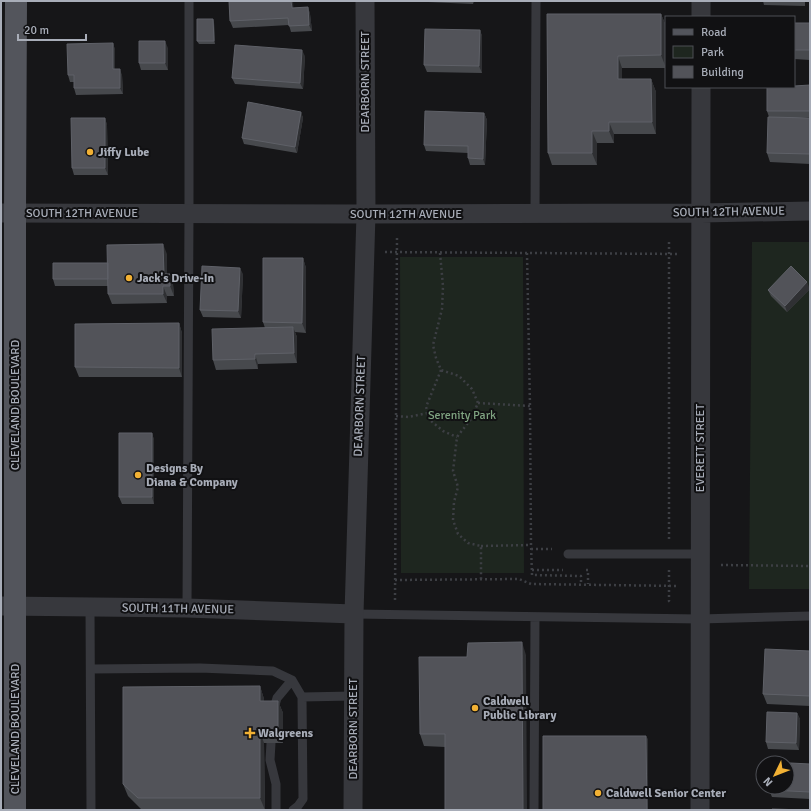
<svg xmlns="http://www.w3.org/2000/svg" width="811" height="811" font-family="Signika,sans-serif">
	<rect width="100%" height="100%" fill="#161618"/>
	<!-- green -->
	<path fill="#1e261f" d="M752 242H810V589H749Z
		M400 257H523L524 573H401Z"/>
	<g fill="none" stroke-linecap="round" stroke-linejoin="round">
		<!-- path -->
		<path stroke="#3d3f44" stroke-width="2.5" stroke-dasharray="2 3" stroke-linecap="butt" d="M385 252 680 254
			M440 253 443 286 442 309 433 345 436 358 441 370 459 376 472 389 478 403 471 419 457 437 453 471 458 487 454 502 453 520 458 534 468 543 481 546V579
			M527 253 530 406 531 545 532 575 581 576V585
			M441 370 426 407 431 421 443 431 457 437
			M478 403 530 406
			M396 416 408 417 428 413
			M669 539V241
			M481 546 531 545
			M531 549H552
			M721 565 810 566
			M532 570H563
			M586 570H588V584
			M669 570V601L670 602
			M395 580 519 579 531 584 679 586
			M395 600 397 238"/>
		<!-- lane -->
		<path stroke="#37383d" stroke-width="9" d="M535 213 536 1
			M568 554H700
			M90 607 91 810
			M187 608 189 213V1
			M354 614 700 619 810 616
			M91 669 200 668 273 671 292 680 302 697 303 799 298 806 293 810
			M302 697 353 696
			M273 712 277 698 292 680
			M271 743 270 760 276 784V810
			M534 810 535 617"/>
		<!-- street -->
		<path stroke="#37383d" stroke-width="19" d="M701 17V1
			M1 213 366 214 701 213 810 211
			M1 606 187 608 354 614
			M353 810 354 614 366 214 365 1
			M700 810 701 87"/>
		<!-- primary -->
		<path stroke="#53555c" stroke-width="22" d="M15 810V213L16 1"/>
	</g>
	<!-- wall -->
	<path fill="#47494d" d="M427 1H474L473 4 428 2Z
		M763 1H805V6L764 5Z
		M308 7 310 14 312 31 291 32 289 25 233 28 230 21 294 8Z
		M547 14H661L666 26V68H622V79H651L656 92V134H614V143H597V165H552L548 153Z
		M213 19 214 22 215 44H199L197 41Z
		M794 23H810V60L794 59Z
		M480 30 482 36V73L427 72 424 65Z
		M113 43 115 50V69L122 75 123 94 76 95 74 88V82H70L68 75Z
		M168 48V70H141L139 63Z
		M305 56 303 89 235 84 232 78Z
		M810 85V117L792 118H810V164L770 162 767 153 769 117 767 111Z
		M301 112 303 118 297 153 244 144 242 138Z
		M484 113 487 120 485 165H470L468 158V153L426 151 424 145Z
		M105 118 107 125 108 175H74L72 168Z
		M167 254V274H170L173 284 174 296H167V303L112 304 108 294V286H55L53 279 108 263Z
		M303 258 306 268V333L295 332 297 337V363L258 364V369L216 370 213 360 265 328 263 322Z
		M243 274 241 318 203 317 200 310Z
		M810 289 787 312 771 296 768 290Z
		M179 323 182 333V377H79L75 367Z
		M152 433 154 440V504H122L119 497Z
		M810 651V706L767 704 763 694Z
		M526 655 445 747 424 746 420 734 467 657Z
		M260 686 264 699V701H278L283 713V743H264L265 810H142L128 796 123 784Z
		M797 713 800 719 799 750 768 749 766 742Z
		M810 764V799L772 797 769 790Z"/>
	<!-- shaded-wall -->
	<path fill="#2f3033" d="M291 1H293L294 15 292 8Z
		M308 7 310 14 312 31 309 25Z
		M661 14 666 26V68L661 55Z
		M213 19 214 22 215 44 214 41Z
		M480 30 482 36V73L479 66Z
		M165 41 168 48V70L165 63Z
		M113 43 115 50V75L113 69Z
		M302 50 305 56 303 89 300 83Z
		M618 56 622 68V92L618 79Z
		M120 69 122 75 123 94 120 88Z
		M651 79 656 92V134L652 122Z
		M301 112 303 118 297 153 295 147Z
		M484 113 487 120 485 165 483 159Z
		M105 118 107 125 108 175 105 168Z
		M609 122 614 134V143L609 131Z
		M592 131 597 143V165L592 153Z
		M163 244 167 254V284L164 274Z
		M303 258 306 268V333L302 323Z
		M240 268 243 274 241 318 238 311Z
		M170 274 173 284 174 296 170 286Z
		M807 282 810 289 787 312 785 306Z
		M163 286 167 296V303L163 294Z
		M179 323 182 333V377L179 368Z
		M293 327 297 337V363L294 353Z
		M255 354 258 364V369L255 359Z
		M152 433 154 440V504L152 497Z
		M522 642 526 655 527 810H523Z
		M260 686 264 699V713L260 701Z
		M278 701 283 713V743L278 730Z
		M797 713 800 719 799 750 796 743Z
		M260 731 264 743 265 810 260 798Z
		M646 736 648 739V810H647Z"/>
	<!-- building -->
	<path fill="#525359" stroke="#5f6168" d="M229 1H291L292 8 308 7 309 25 289 26 288 18 230 21Z
		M547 14H661V55L618 56V79H651L652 122H609V131H592V153H548Z
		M197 19H213L214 41H197Z
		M794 23H810V50H794Z
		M425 29 480 30 479 66 424 65Z
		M139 41H165V63H139Z
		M113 43V69H120V88H74V75H68L67 44Z
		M235 45 302 50 300 83 232 78Z
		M810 85V111H767V87H794V86Z
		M248 102 301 112 295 147 242 138Z
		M425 111 484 113 483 159 468 158V146L424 145Z
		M768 117 810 118V154L767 153Z
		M71 118H105V168H72Z
		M163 244 164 274H170V286H163V294H108L107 245Z
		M263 258H303L302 323 263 322Z
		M53 263H108V279H53Z
		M202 266 240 268 238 311 200 310Z
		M791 266 807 282 785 306 768 290Z
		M179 323V368L75 367V324Z
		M293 327 294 353 255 354V359L213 360 212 329Z
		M119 433H152V497H119Z
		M522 642 523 810H445V734H420L419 657H467L468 643Z
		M765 649 810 651V696L763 694Z
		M260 686V701H278V730L260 731V798H138L123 784V687Z
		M767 712 797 713 796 743 766 742Z
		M543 736H646L647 810H543Z
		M771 762 810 764V792L769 790 770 787H787V763H771Z
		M772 809 806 810H772Z"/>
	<!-- markers -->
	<g fill="#f2b134" stroke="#111113" stroke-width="1.5">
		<circle cx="90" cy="152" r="4"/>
		<circle cx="129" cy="278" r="4"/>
		<circle cx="138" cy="475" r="4"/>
		<circle cx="475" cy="708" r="4"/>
		<path d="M248 727h4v4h4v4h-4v4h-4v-4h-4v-4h4z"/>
		<circle cx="598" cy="793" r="4"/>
	</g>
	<g text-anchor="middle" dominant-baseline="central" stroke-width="4" stroke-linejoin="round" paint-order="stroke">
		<!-- street labels -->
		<g font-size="12" fill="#a8adb8" stroke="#111113">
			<text transform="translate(365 82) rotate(-90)">DEARBORN STREET</text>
			<text transform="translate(729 212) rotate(-1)">SOUTH 12TH AVENUE</text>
			<text x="82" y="213">SOUTH 12TH AVENUE</text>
			<text x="406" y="214">SOUTH 12TH AVENUE</text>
			<text transform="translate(15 405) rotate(-90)">CLEVELAND BOULEVARD</text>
			<text transform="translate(360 406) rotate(-88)">DEARBORN STREET</text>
			<text transform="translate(700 448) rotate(-90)">EVERETT STREET</text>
			<text transform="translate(178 609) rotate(1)">SOUTH 11TH AVENUE</text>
			<text transform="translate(15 729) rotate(-90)">CLEVELAND BOULEVARD</text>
			<text transform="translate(353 729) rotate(-90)">DEARBORN STREET</text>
		</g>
		<!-- poi labels -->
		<g font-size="12" font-weight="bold" fill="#a8adb8" stroke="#111113" text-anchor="start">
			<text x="98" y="152">Jiffy Lube</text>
			<text x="137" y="278">Jack's Drive-In</text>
			<text x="146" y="468">Designs By<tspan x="146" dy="14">Diana &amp; Company</tspan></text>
			<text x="483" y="701">Caldwell<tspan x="483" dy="14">Public Library</tspan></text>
			<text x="258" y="733">Walgreens</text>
			<text x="606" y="793">Caldwell Senior Center</text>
		</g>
		<!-- park labels -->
		<g font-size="12" fill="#7fa381" stroke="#111113">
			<text x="462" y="415">Serenity Park</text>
		</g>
	</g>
	<!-- border -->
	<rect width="811" height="811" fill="none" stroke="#a8adb8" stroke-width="4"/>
	<!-- legend -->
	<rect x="665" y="16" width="130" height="72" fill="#111113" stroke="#4d4f55"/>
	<rect x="673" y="29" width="20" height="6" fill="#53555c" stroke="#4d4f55"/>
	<text x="701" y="36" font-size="12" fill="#a8adb8">Road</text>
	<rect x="673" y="46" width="20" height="12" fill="#1e261f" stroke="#4d4f55"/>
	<text x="701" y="56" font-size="12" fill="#a8adb8">Park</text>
	<rect x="673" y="66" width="20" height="12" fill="#525359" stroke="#4d4f55"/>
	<text x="701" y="76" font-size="12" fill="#a8adb8">Building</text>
	<!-- north arrow -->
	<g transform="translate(775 775) rotate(227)"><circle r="19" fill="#111113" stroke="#4d4f55"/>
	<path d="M0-3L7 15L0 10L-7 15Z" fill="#f2b134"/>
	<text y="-6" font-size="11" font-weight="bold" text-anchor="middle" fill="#a8adb8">N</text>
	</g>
	<!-- scale -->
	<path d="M18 34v6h68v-6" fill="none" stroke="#a8adb8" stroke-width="2"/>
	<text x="24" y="34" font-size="12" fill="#a8adb8" stroke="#111113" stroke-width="3" paint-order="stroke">20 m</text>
</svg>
